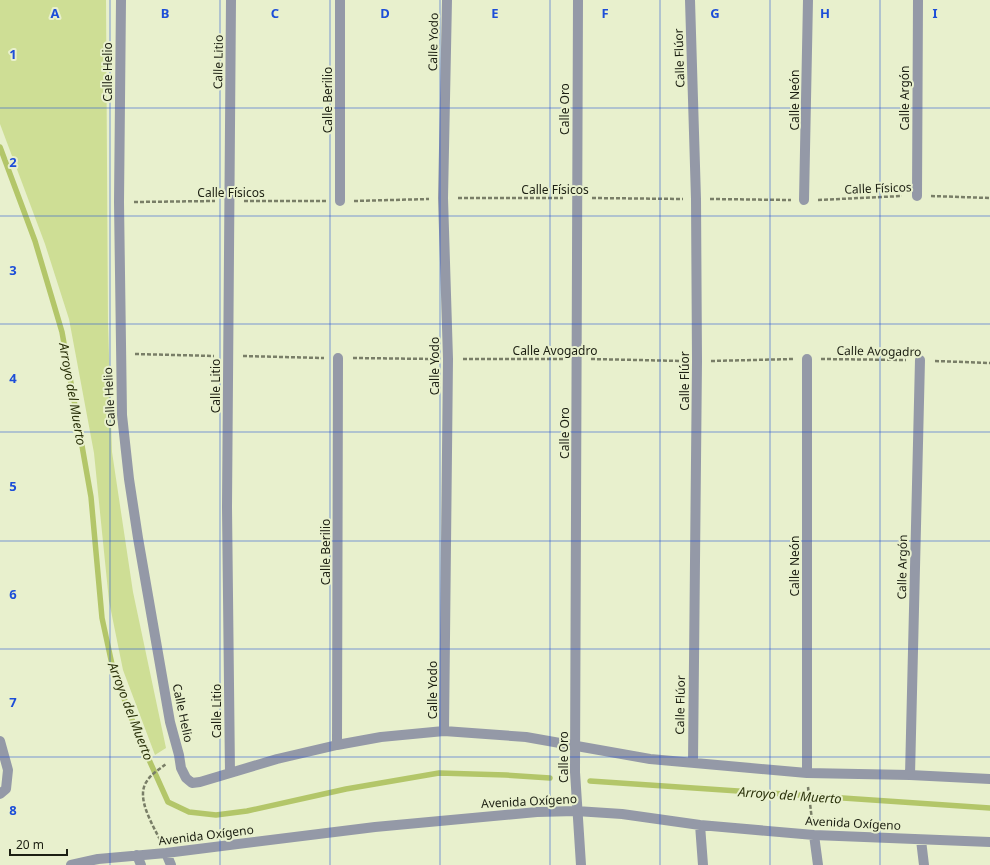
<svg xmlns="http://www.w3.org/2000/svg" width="990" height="865" font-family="'Noto Sans',sans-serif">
	<rect width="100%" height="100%" fill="#e8f0cd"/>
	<!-- green -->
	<path fill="#cede95" d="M0 0H106L108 323 112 452 133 592 166 748 155 755 123 670 109 601 94 453 69 319 45 244 0 124Z"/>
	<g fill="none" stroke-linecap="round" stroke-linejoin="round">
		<!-- stream -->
		<path stroke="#b3c669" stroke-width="5.5" d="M0 147 35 241 62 332 91 497 102 618 113 669 137 733 168 802 189 812 216 815 247 811 346 789 439 773 506 775 550 778
			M590 781 990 808"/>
		<!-- path -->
		<path stroke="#797e67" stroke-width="2.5" stroke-dasharray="4 2" stroke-linecap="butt" d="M931 196 990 198
			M458 198H563
			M592 198 683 199
			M710 199 791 200
			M818 200 902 196
			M244 201H327
			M354 201 429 199
			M134 202 215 201
			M135 354 214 356
			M243 356 324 358
			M353 358 434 359
			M463 359H564
			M591 359 684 361
			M821 359 906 360
			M711 361 794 359
			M935 361 990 363
			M808 787 812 820
			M160 840C153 825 135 797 147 781 151 774 160 769 166 764"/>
		<!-- minor -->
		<path stroke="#9499a7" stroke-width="10" d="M121 0 119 202 122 415 129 479 138 538 170 722 179 755 181 768 186 778 192 783 200 782 277 759 337 745 381 737 444 731 526 737 650 759 807 773 910 775 990 779
			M578 0 575 772 581 865
			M690 0 696 199 697 361 693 762
			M917 196 918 0
			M804 200 808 0
			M340 201V0
			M444 731 448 359 443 198 447 0
			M0 741 8 770 6 789 0 794
			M337 745 338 358
			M230 773 227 507 231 0
			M807 773V359
			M910 775 920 360
			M700 825 703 865
			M814 835 818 865
			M921 840 924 865
			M166 853 171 865
			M137 855 141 865
			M71 865 98 859 166 853 375 827 537 812 576 811 622 814 700 825 814 835 990 842"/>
	</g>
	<!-- grid -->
	<path fill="none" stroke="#1d4ed8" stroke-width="1" stroke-opacity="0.55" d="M110 0V865M220 0V865M330 0V865M440 0V865M550 0V865M660 0V865M770 0V865M880 0V865M0 108H990M0 216H990M0 324H990M0 432H990M0 541H990M0 649H990M0 757H990"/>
	<g text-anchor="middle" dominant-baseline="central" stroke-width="4" stroke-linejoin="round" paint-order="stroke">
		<!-- street labels -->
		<g font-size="12" fill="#1c1f12" stroke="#e8f0cd">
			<text transform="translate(433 42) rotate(-89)">Calle Yodo</text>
			<text transform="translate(679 58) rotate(-92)">Calle Flúor</text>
			<text transform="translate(218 62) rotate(-89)">Calle Litio</text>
			<text transform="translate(107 72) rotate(-90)">Calle Helio</text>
			<text transform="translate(904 98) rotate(-90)">Calle Argón</text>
			<text transform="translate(327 100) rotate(-90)">Calle Berilio</text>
			<text transform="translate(794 100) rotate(-90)">Calle Neón</text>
			<text transform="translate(564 109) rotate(-90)">Calle Oro</text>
			<text transform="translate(878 188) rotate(-2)">Calle Físicos</text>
			<text x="555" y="189">Calle Físicos</text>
			<text x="231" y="192">Calle Físicos</text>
			<text x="555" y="350">Calle Avogadro</text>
			<text transform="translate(879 351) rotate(1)">Calle Avogadro</text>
			<text transform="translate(434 366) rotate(-90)">Calle Yodo</text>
			<text transform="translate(684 381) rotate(-90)">Calle Flúor</text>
			<text transform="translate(215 386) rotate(-90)">Calle Litio</text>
			<text transform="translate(109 397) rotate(-93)">Calle Helio</text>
			<text transform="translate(564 433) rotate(-90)">Calle Oro</text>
			<text transform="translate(325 552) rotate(-90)">Calle Berilio</text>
			<text transform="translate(794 566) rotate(-90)">Calle Neón</text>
			<text transform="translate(902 567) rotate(-89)">Calle Argón</text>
			<text transform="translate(432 690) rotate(-90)">Calle Yodo</text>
			<text transform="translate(680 705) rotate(-89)">Calle Flúor</text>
			<text transform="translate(216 711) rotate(-90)">Calle Litio</text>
			<text transform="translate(183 713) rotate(78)">Calle Helio</text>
			<text transform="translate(563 757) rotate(-90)">Calle Oro</text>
			<text transform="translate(529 801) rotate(-3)">Avenida Oxígeno</text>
			<text transform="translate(853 823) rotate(3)">Avenida Oxígeno</text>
			<text transform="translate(206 835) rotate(-7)">Avenida Oxígeno</text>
		</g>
		<!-- water labels -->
		<g font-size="13" font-style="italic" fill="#2a3109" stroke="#e8f0cd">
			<text transform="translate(73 394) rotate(80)">Arroyo del Muerto</text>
			<text transform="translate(131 711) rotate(69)">Arroyo del Muerto</text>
			<text transform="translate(790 795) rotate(4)">Arroyo del Muerto</text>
		</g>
	</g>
	<g font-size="13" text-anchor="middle" font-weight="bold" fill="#1d4ed8" stroke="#e8f0cd" stroke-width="4" stroke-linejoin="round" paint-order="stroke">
		<text x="55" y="18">A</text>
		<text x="165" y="18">B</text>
		<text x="275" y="18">C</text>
		<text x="385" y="18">D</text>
		<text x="495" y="18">E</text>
		<text x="605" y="18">F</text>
		<text x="715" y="18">G</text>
		<text x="825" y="18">H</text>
		<text x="935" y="18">I</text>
		<text x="13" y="59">1</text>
		<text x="13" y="167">2</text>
		<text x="13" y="275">3</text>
		<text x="13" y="383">4</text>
		<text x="13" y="491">5</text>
		<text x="13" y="599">6</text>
		<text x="13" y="707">7</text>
		<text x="13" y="815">8</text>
	</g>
	<!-- scale -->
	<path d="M10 849v6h57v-6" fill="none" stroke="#1c1f12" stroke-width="2"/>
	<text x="16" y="849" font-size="12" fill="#1c1f12" stroke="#e8f0cd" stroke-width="3" paint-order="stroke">20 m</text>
</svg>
